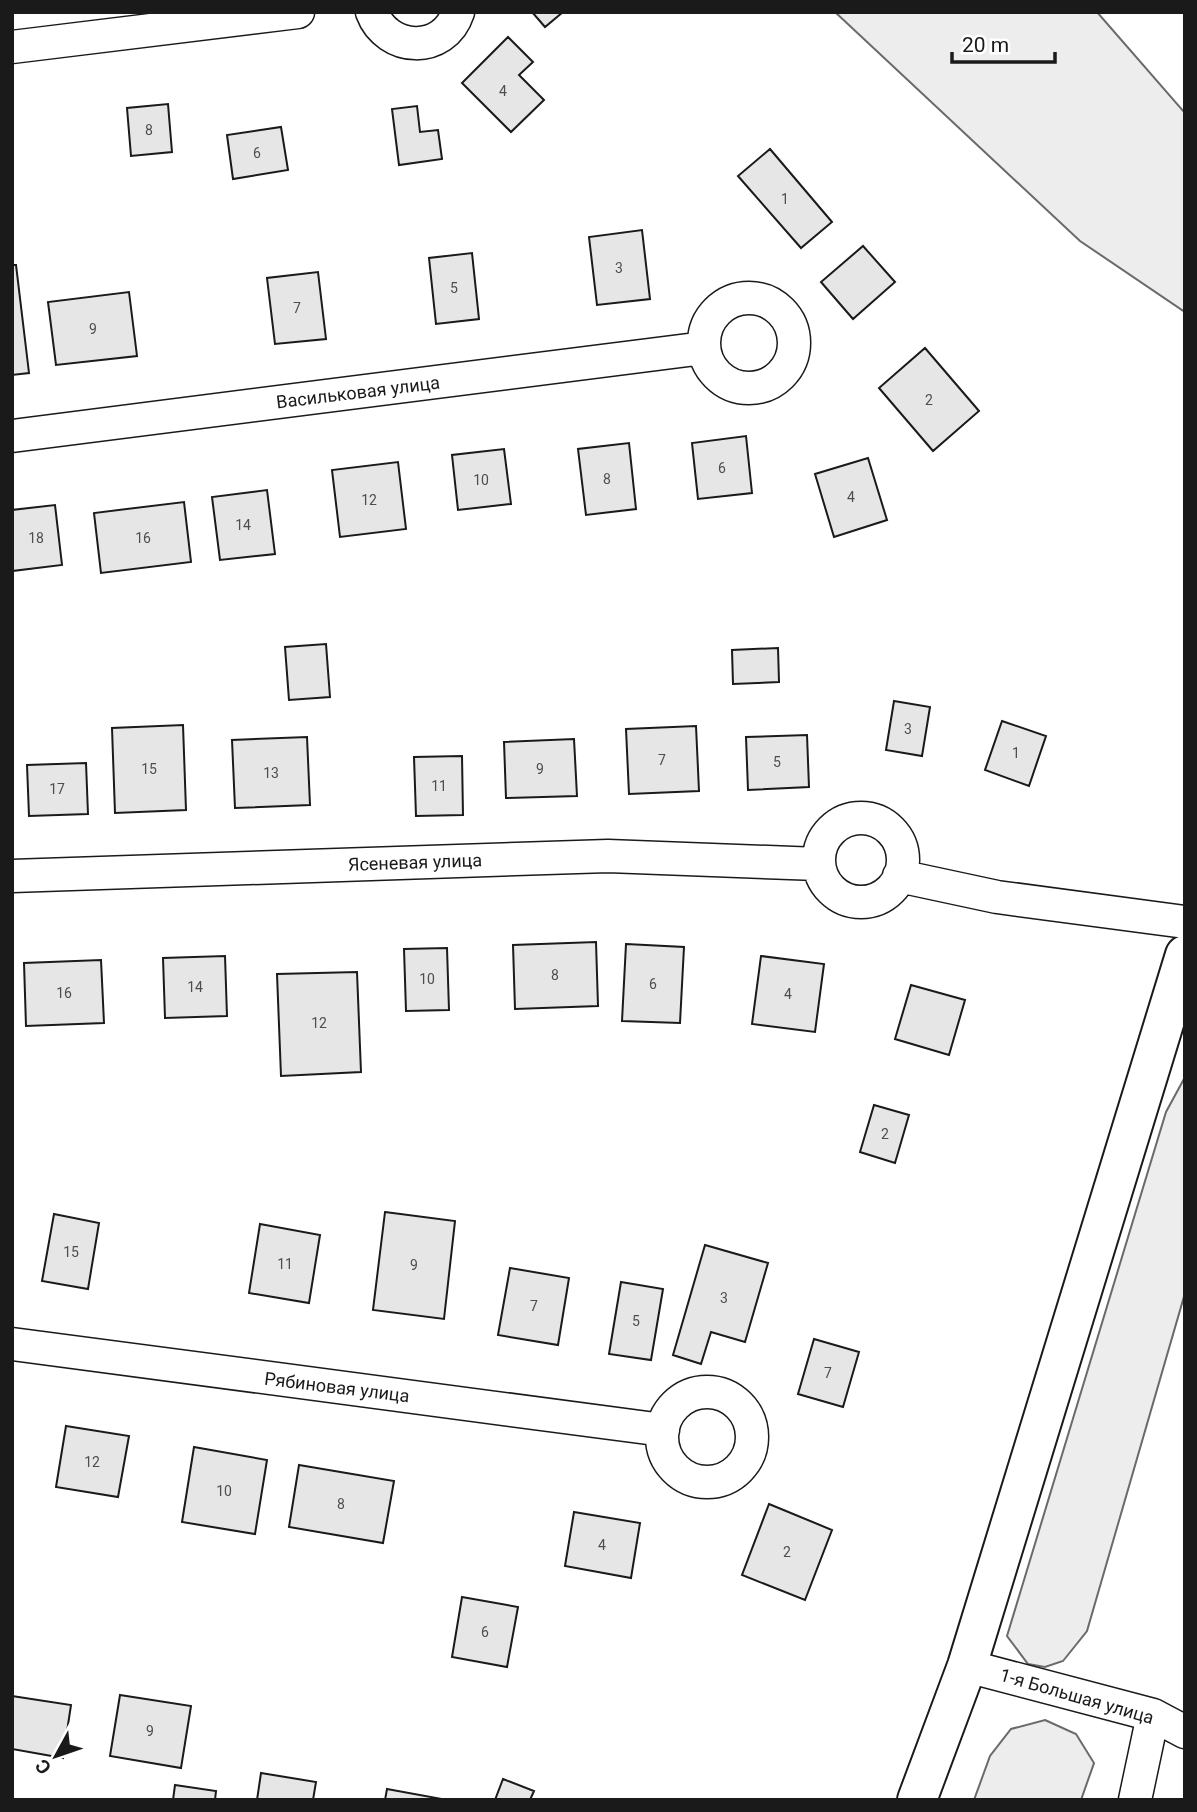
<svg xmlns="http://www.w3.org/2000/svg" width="1197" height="1812" font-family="Roboto,sans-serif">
	<rect width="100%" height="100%" fill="#fff"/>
	<!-- built -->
	<path fill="#ededed" stroke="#6a6a6a" stroke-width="2" d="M835 12H1097L1185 113V312L1080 241Z
		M1185 1077V1293L1087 1631 1063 1661 1045 1667 1028 1664 1007 1636 1166 1112Z
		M1045 1720 1076 1734 1094 1763 1081 1800H974L990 1756 1011 1729Z"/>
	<!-- building -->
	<path fill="#e6e6e6" stroke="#1a1a1a" stroke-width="2" d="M532 12H563L545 27Z
		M508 37 533 62 519 75 544 100 511 132 462 83Z
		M168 104 172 152 131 156 127 108Z
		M417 106 420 132 438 130 442 159 399 165 392 109Z
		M281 127 288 170 233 179 227 135Z
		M770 149 832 222 801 248 738 176Z
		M642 230 650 299 597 305 589 237Z
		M863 246 895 282 853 319 821 282Z
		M472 253 479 319 436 324 429 258Z
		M12 265H16L29 373 12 375Z
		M318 272 326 339 275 344 267 278Z
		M129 292 137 356 56 365 48 302Z
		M925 348 979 411 933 451 879 388Z
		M746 436 752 493 698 499 692 443Z
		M629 443 636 509 586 515 578 449Z
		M504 449 511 504 458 510 452 455Z
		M868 458 887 520 834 537 815 474Z
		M398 462 406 529 340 537 332 470Z
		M267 490 275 554 220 560 212 497Z
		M184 502 191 562 101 573 94 513Z
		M55 505 62 565 12 571V510Z
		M326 644 330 697 289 700 285 647Z
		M778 648 779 682 733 684 732 650Z
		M894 701 930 707 922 756 886 750Z
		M1002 721 1046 736 1029 786 985 770Z
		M183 725 186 810 115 813 112 728Z
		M696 726 699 791 629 794 626 729Z
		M807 735 809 787 748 790 746 737Z
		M307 737 310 805 235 808 232 740Z
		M574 739 577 796 506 798 504 742Z
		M462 756 463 815 416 816 414 757Z
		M86 763 88 814 29 816 27 765Z
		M596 942 598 1006 515 1009 513 945Z
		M626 944 684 947 680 1023 622 1021Z
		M447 948 449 1010 406 1011 404 949Z
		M225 956 227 1016 165 1018 163 958Z
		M761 956 824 964 815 1032 752 1024Z
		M101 960 104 1023 26 1026 24 963Z
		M357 972 361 1072 281 1076 277 974Z
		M911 985 965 1000 949 1055 895 1039Z
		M874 1105 909 1115 895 1163 860 1152Z
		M385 1212 455 1221 444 1319 373 1310Z
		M54 1214 99 1223 88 1289 42 1281Z
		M260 1224 320 1235 309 1303 249 1293Z
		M705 1245 768 1263 745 1342 711 1332 701 1364 673 1355Z
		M510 1268 569 1278 558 1345 498 1335Z
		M621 1282 663 1289 651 1360 609 1354Z
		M814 1339 859 1352 843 1407 798 1394Z
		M66 1426 129 1436 118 1497 56 1487Z
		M194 1447 267 1460 255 1534 182 1522Z
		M299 1465 394 1481 383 1543 289 1527Z
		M769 1504 832 1530 805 1600 742 1575Z
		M574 1512 640 1523 631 1578 565 1566Z
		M462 1597 518 1607 507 1667 452 1657Z
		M120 1695 191 1706 181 1768 110 1756Z
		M12 1696 71 1705 63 1758 12 1749Z
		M261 1773 316 1782 313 1800H257Z
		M503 1779 534 1791 530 1800H495Z
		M175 1785 216 1791 215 1800H173Z
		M387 1789 442 1799V1800H385Z"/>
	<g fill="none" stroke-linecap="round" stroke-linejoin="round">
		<!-- street casing -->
		<g stroke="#1a1a1a" stroke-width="35">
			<path id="street" d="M372 12C387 52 444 55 458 12
				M12 47 298 12
				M704 343a45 45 0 1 1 90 0a45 45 0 1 1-90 0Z
				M12 436 704 348
				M819 860a42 42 0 1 1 84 0a42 42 0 1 1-84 0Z
				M12 876 608 856 818 864
				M899 876 997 897 1185 922
				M12 1344 663 1430
				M662 1437a45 45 0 1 1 90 0a45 45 0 1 1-90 0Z
				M967 1666 1153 1715 1185 1732
				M1135 1800 1153 1715"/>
		</g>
		<!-- secondary casing -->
		<g stroke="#1a1a1a" stroke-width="42">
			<path id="secondary" d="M917 1800 967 1666 1185 955"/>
		</g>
		<!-- street -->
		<use href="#street" stroke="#fff" stroke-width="32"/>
		<!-- secondary -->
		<use href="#secondary" stroke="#fff" stroke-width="38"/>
	</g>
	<g text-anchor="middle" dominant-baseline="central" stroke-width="5" stroke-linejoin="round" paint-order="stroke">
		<!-- number labels -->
		<g font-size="14" fill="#4d4d4d">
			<text x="503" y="91">4</text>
			<text x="149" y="130">8</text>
			<text x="257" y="153">6</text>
			<text x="785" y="199">1</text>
			<text x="619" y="268">3</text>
			<text x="454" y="288">5</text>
			<text x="297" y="308">7</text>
			<text x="93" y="329">9</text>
			<text x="929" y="400">2</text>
			<text x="722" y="468">6</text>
			<text x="607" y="479">8</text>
			<text x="481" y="480">10</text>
			<text x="851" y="497">4</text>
			<text x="369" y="500">12</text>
			<text x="243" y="525">14</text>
			<text x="36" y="538">18</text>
			<text x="143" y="538">16</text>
			<text x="908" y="729">3</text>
			<text x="1016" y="753">1</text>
			<text x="662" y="760">7</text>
			<text x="777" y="762">5</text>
			<text x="149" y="769">15</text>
			<text x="540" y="769">9</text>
			<text x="271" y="773">13</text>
			<text x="439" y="786">11</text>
			<text x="57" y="789">17</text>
			<text x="555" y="975">8</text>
			<text x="427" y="979">10</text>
			<text x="653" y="984">6</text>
			<text x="195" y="987">14</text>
			<text x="64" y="993">16</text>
			<text x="788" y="994">4</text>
			<text x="319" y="1023">12</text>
			<text x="885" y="1134">2</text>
			<text x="71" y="1252">15</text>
			<text x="285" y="1264">11</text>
			<text x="414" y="1265">9</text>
			<text x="724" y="1298">3</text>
			<text x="534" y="1306">7</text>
			<text x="636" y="1321">5</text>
			<text x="828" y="1373">7</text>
			<text x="92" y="1462">12</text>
			<text x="224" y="1491">10</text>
			<text x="341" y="1504">8</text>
			<text x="602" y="1545">4</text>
			<text x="787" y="1552">2</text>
			<text x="485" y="1632">6</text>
			<text x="150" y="1731">9</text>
		</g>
		<!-- street labels -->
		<g font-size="18" fill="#1a1a1a" stroke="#fff">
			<text transform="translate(358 392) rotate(-7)">Васильковая улица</text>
			<text transform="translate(415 862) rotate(-2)">Ясеневая улица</text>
			<text transform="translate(337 1387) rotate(7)">Рябиновая улица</text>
			<text transform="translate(1077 1696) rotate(16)">1-я Большая улица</text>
		</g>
	</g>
	<!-- border -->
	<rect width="1197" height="1812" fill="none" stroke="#1a1a1a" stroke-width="28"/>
	<!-- north arrow -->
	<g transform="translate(56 1756) rotate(230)" stroke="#ffffff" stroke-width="5" paint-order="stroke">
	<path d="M0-5L12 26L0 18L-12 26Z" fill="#1a1a1a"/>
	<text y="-10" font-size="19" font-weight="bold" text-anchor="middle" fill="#1a1a1a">С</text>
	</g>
	<!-- scale -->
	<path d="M952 52v10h103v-10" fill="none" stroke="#1a1a1a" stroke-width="3.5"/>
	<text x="962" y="52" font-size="21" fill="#1a1a1a" stroke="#ffffff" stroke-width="5" paint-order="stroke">20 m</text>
</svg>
